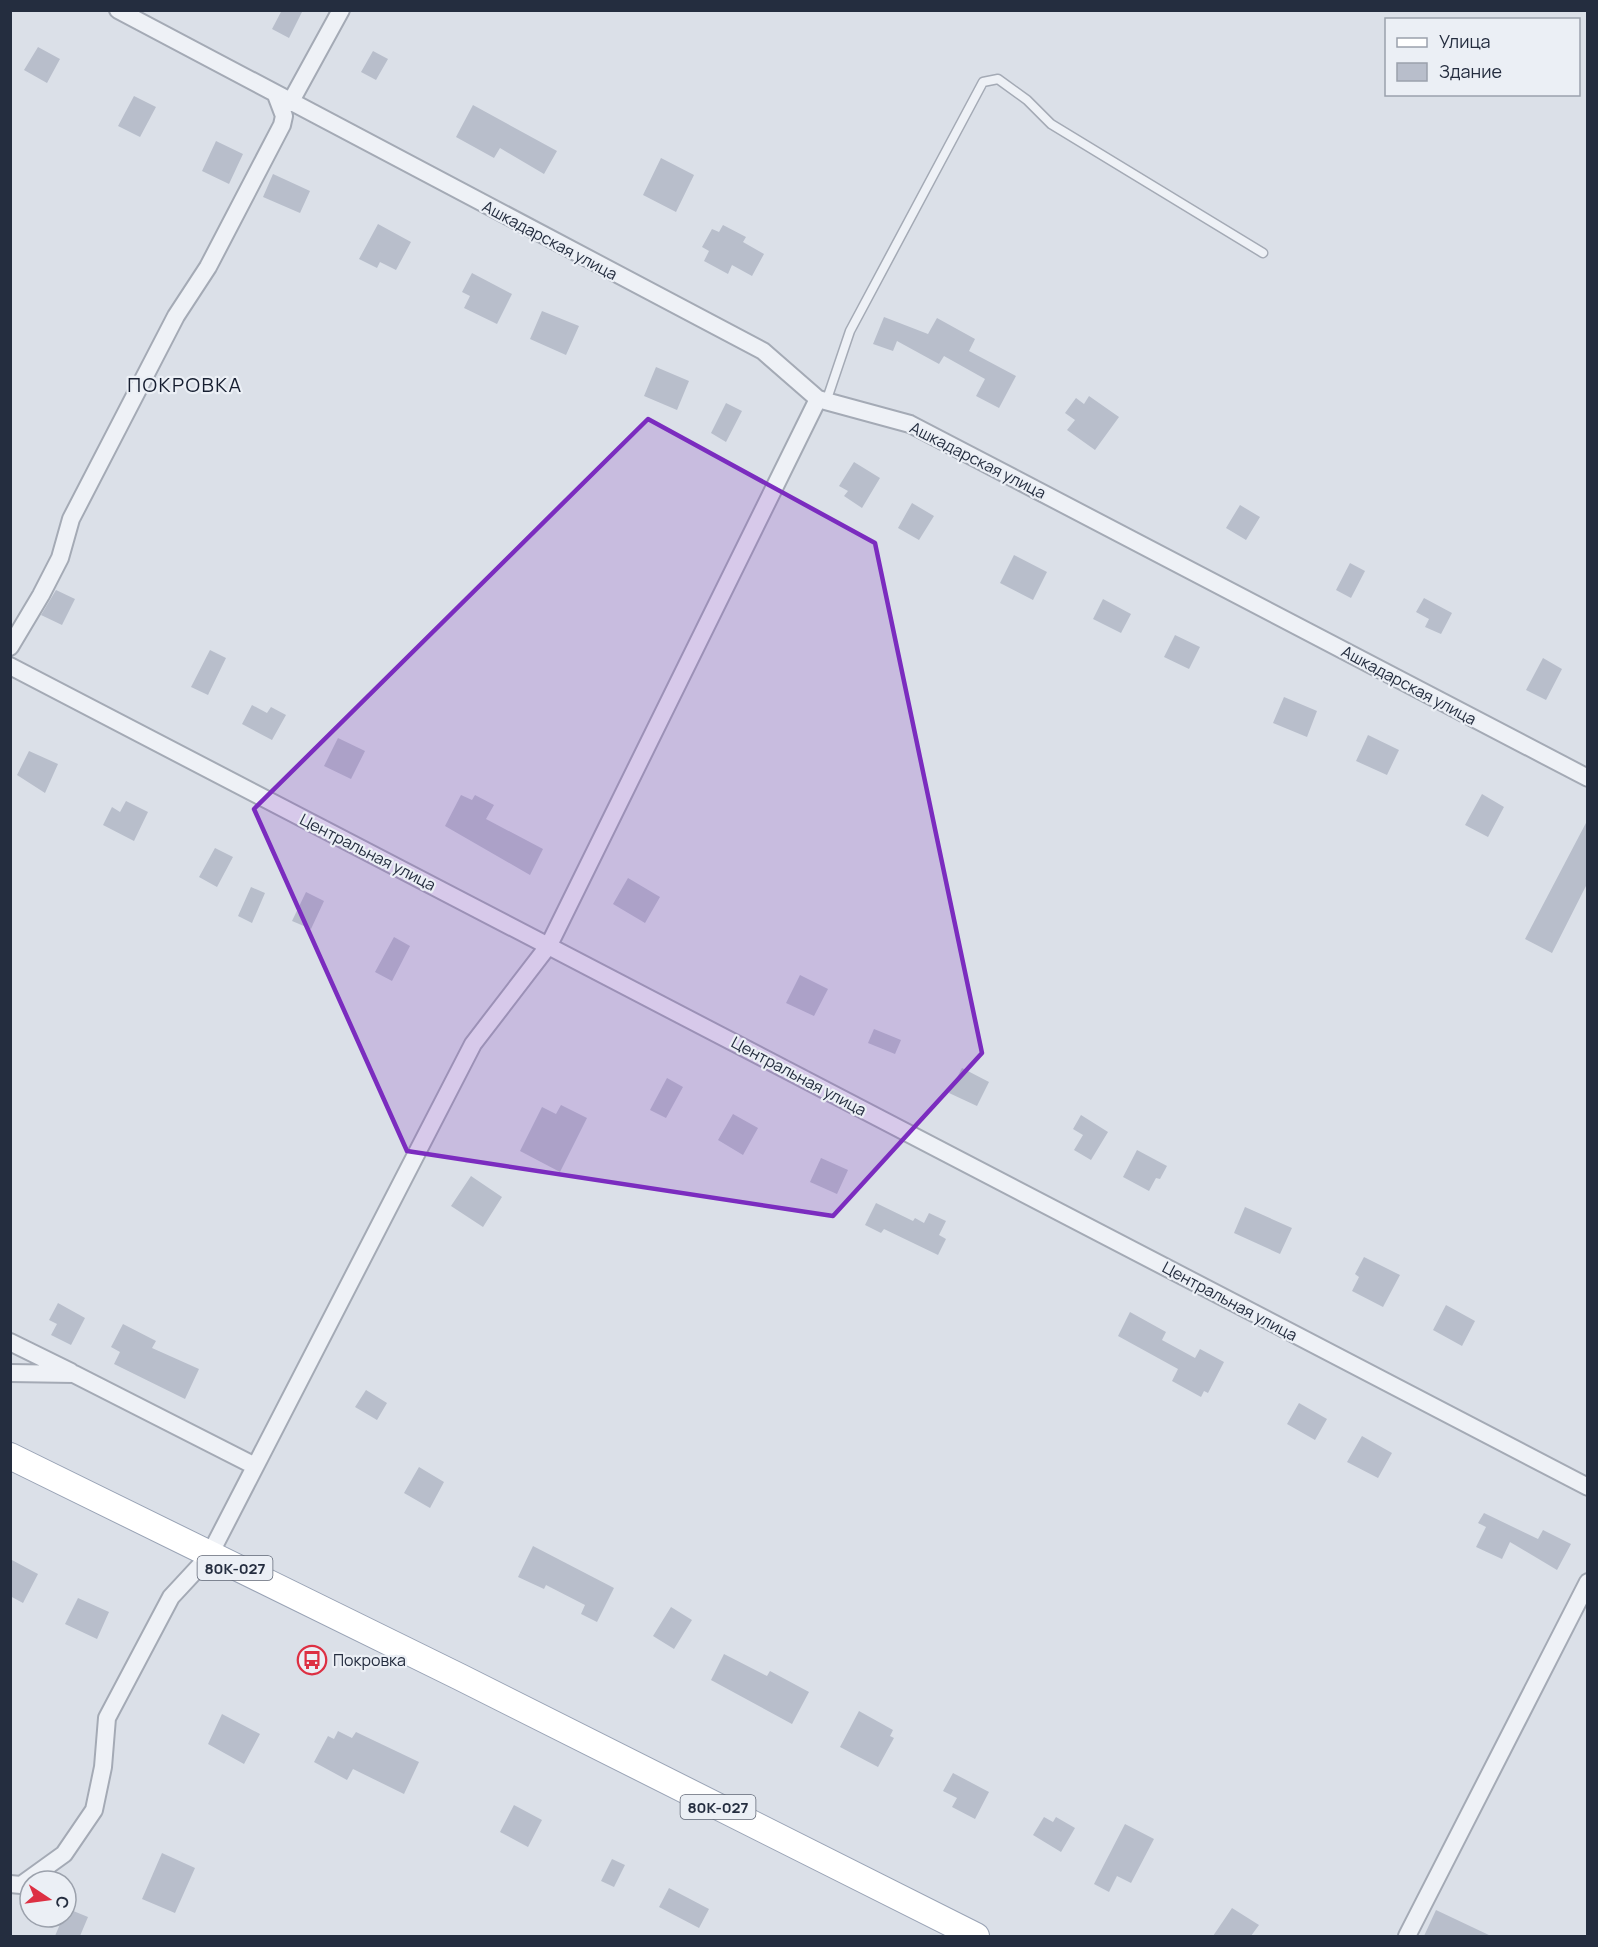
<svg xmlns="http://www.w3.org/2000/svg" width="1598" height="1947" font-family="Manrope,sans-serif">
	<rect width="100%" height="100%" fill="#dbe0e8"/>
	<!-- building -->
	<path fill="#b8becb" d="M282 10H303L289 38 272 29Z
		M38 47 60 59 47 83 24 70Z
		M373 51 388 59 376 80 361 72Z
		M134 96 156 107 140 137 118 126Z
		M473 105 557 151 544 174 500 148 494 158 456 137Z
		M216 141 243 154 229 184 202 171Z
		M661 158 694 175 676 212 643 195Z
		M273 174 310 191 300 213 263 197Z
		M378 224 411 242 396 270 380 262 377 268 359 259Z
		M723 225 746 237 743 242 764 254 752 276 732 265 728 274 704 261 709 251 702 247 712 229 719 232Z
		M472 273 512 294 497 324 464 308 470 296 462 292Z
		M542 311 579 326 566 355 530 339Z
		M884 317 928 334 937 318 975 339 969 351 1016 376 999 408 976 396 985 379 944 356 939 364 897 341 893 351 873 344Z
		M656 367 689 381 677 410 644 396Z
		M1089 396 1119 417 1095 450 1067 430 1075 420 1065 413 1076 398 1084 404Z
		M726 403 742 411 726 442 711 433Z
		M854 462 880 478 862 508 844 496 848 491 839 486Z
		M912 503 934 516 919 540 898 528Z
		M1240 505 1260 517 1246 540 1226 528Z
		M1014 555 1047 572 1033 600 1000 583Z
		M1350 563 1365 571 1351 598 1336 590Z
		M56 590 75 599 62 625 41 615Z
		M1424 598 1452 613 1441 634 1425 627 1429 619 1416 612Z
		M1103 599 1131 614 1121 633 1093 619Z
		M1175 635 1200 647 1189 669 1164 657Z
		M210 650 226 658 208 695 191 687Z
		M1543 658 1562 669 1546 700 1526 690Z
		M1284 697 1317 711 1307 737 1273 723Z
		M252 705 267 713 271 707 286 715 272 740 242 724Z
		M1368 735 1399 750 1387 775 1356 761Z
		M338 738 365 751 351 779 324 766Z
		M29 751 58 764 45 793 17 775Z
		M1482 794 1504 807 1488 837 1465 825Z
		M461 795 472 800 475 795 494 805 486 819 543 849 530 875 445 826Z
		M126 801 148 812 134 841 103 825 112 807 120 812Z
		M1587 821V884L1552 953 1525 939Z
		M215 848 233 857 217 887 199 877Z
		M628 878 660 897 645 923 613 904Z
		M251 887 265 893 252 923 238 916Z
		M306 892 324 901 311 929 292 921Z
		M394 937 410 946 392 981 375 972Z
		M800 975 828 989 814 1016 786 1003Z
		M874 1029 901 1040 895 1054 868 1043Z
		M962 1068 989 1082 977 1106 949 1093Z
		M667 1078 683 1087 666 1118 650 1110Z
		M561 1105 587 1118 560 1172 520 1151 542 1107 556 1114Z
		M733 1114 758 1128 743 1155 718 1140Z
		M1081 1115 1108 1132 1091 1160 1074 1150 1083 1135 1073 1129Z
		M1137 1150 1167 1166 1160 1179 1156 1178 1149 1191 1123 1177Z
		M821 1158 848 1170 837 1194 810 1182Z
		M471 1176 502 1197 483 1227 451 1206Z
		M876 1203 913 1221 915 1218 924 1223 929 1213 946 1221 939 1235 946 1239 938 1255 884 1229 881 1233 865 1225Z
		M1245 1207 1292 1228 1280 1254 1234 1233Z
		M1364 1257 1400 1275 1383 1307 1352 1291 1359 1277 1355 1274Z
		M58 1303 85 1318 71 1345 51 1335 57 1324 49 1320Z
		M1446 1305 1475 1321 1462 1346 1433 1330Z
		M1130 1312 1166 1332 1162 1340 1195 1358 1200 1349 1224 1362 1208 1393 1204 1391 1201 1397 1172 1381 1178 1369 1118 1336Z
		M123 1324 156 1341 152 1348 199 1369 185 1399 114 1364 120 1352 111 1347Z
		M366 1390 387 1403 377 1420 355 1407Z
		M1299 1403 1327 1419 1315 1440 1287 1424Z
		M1362 1436 1392 1453 1378 1478 1347 1462Z
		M419 1467 444 1482 430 1508 404 1493Z
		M1484 1513 1538 1539 1543 1530 1571 1544 1557 1570 1510 1542 1502 1559 1476 1547 1486 1527 1478 1523Z
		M533 1546 614 1588 597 1622 581 1614 585 1605 546 1585 544 1589 518 1577Z
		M10 1559 38 1574 23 1603 10 1596Z
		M78 1598 109 1612 97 1639 65 1624Z
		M671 1607 692 1620 674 1649 653 1636Z
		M724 1654 767 1676 770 1671 809 1692 792 1724 711 1680Z
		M859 1711 893 1730 890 1736 894 1738 878 1767 840 1747Z
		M222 1714 260 1734 244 1764 208 1744Z
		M338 1731 352 1738 356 1732 419 1762 404 1794 353 1769 347 1780 314 1762 328 1736 334 1739Z
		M953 1773 989 1792 975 1819 952 1807 957 1798 943 1791Z
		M514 1805 542 1820 528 1847 500 1832Z
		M1044 1817 1053 1822 1056 1817 1075 1828 1061 1852 1033 1835Z
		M1125 1824 1154 1839 1131 1883 1117 1876 1109 1892 1094 1884Z
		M162 1853 195 1868 175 1913 142 1899Z
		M612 1859 625 1865 614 1887 601 1881Z
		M669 1888 709 1909 699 1928 659 1907Z
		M66 1908 88 1917 80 1936H55L63 1917H66Z
		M1232 1908 1259 1925 1251 1936H1213Z
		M1436 1910 1491 1936H1424Z"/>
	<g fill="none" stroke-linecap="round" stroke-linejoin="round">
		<!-- lane casing -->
		<g stroke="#a4aab5" stroke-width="11">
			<path id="lane" d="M826 402 850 331 983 82 998 79 1027 100 1051 124 1263 253"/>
		</g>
		<!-- street casing -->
		<g stroke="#a4aab5" stroke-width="20">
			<path id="street" d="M118 10 763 351 818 399 910 424 1588 778
				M290 103 341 10
				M10 647 41 595 60 558 71 519 176 316 208 267 282 125 284 116 276 95
				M10 666 1588 1487
				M10 1342 71 1372
				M10 1373 74 1374 255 1466
				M10 1884 21 1885 64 1854 94 1810 103 1767 107 1718 171 1597 209 1556 473 1044 549 945 818 399
				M1407 1936 1588 1582"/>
		</g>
		<!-- primary casing -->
		<g stroke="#99a3b5" stroke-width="28">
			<path id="primary" d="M10 1456 460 1677 976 1936"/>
		</g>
		<!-- lane -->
		<use href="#lane" stroke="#eef1f6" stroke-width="8"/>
		<!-- street -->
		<use href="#street" stroke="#eef1f6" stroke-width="16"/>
		<!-- primary -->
		<use href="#primary" stroke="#fff" stroke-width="26"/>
	</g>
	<!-- marked area -->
	<path fill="#7b2cbf" fill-opacity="0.2" stroke="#7b2cbf" stroke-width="4.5" stroke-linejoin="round" d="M648 419 875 543 982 1053 833 1216 407 1151 254 809Z"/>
	<!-- icons -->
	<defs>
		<g id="bus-ring" transform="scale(1.5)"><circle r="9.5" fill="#ebeff5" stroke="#dd3043" stroke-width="1.5"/><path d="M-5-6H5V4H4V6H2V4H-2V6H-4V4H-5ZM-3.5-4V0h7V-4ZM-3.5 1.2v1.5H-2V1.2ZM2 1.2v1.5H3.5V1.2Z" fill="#dd3043"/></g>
	</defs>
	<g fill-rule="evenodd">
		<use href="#bus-ring" x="312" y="1660"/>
	</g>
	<g text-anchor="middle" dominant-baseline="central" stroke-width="4.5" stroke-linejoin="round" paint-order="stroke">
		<!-- shield labels -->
		<g fill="#ebeff5" stroke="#606776" stroke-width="1.5">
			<rect x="197.5" y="1556" width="75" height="24" rx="4.5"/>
			<rect x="680.5" y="1795" width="75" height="24" rx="4.5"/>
		</g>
		<g font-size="15" font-weight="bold" fill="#242d3f">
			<text x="235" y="1568">80К-027</text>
			<text x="718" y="1807">80К-027</text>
		</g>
		<!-- street labels -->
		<g font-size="16" fill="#242d3f" stroke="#ebeff5">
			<text transform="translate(550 240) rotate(28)">Ашкадарская улица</text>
			<text transform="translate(978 460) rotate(27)">Ашкадарская улица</text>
			<text transform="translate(1409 685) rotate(28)">Ашкадарская улица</text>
			<text transform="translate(368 852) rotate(27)">Центральная улица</text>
			<text transform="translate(799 1076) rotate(28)">Центральная улица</text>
			<text transform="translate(1230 1301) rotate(28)">Центральная улица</text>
		</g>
		<!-- poi labels -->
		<g font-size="16" fill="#242d3f" stroke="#ebeff5" text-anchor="start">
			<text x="333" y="1660">Покровка</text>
		</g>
		<!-- quarter labels -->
		<g font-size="20" letter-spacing="1.5" fill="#161e30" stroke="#ebeff5">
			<text x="185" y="384">ПОКРОВКА</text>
		</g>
	</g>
	<!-- border -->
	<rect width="1598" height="1947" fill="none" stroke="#242d3f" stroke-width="24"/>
	<!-- legend -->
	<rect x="1385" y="18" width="195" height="78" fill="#ebeff5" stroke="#9ba1ac" stroke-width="1.5"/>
	<rect x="1397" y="38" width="30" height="9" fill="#ffffff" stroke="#9ba1ac" stroke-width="1.5"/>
	<text x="1439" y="48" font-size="18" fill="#242d3f">Улица</text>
	<rect x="1397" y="63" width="30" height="18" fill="#b8becb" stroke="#9ba1ac" stroke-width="1.5"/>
	<text x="1439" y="78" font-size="18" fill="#242d3f">Здание</text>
	<!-- north arrow -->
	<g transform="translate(48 1899) rotate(103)"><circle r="28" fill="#ebeff5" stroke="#9ba1ac" stroke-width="1.5"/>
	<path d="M0-4.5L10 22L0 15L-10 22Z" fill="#dd3043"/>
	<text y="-9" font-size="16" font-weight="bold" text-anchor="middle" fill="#242d3f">С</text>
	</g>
</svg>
